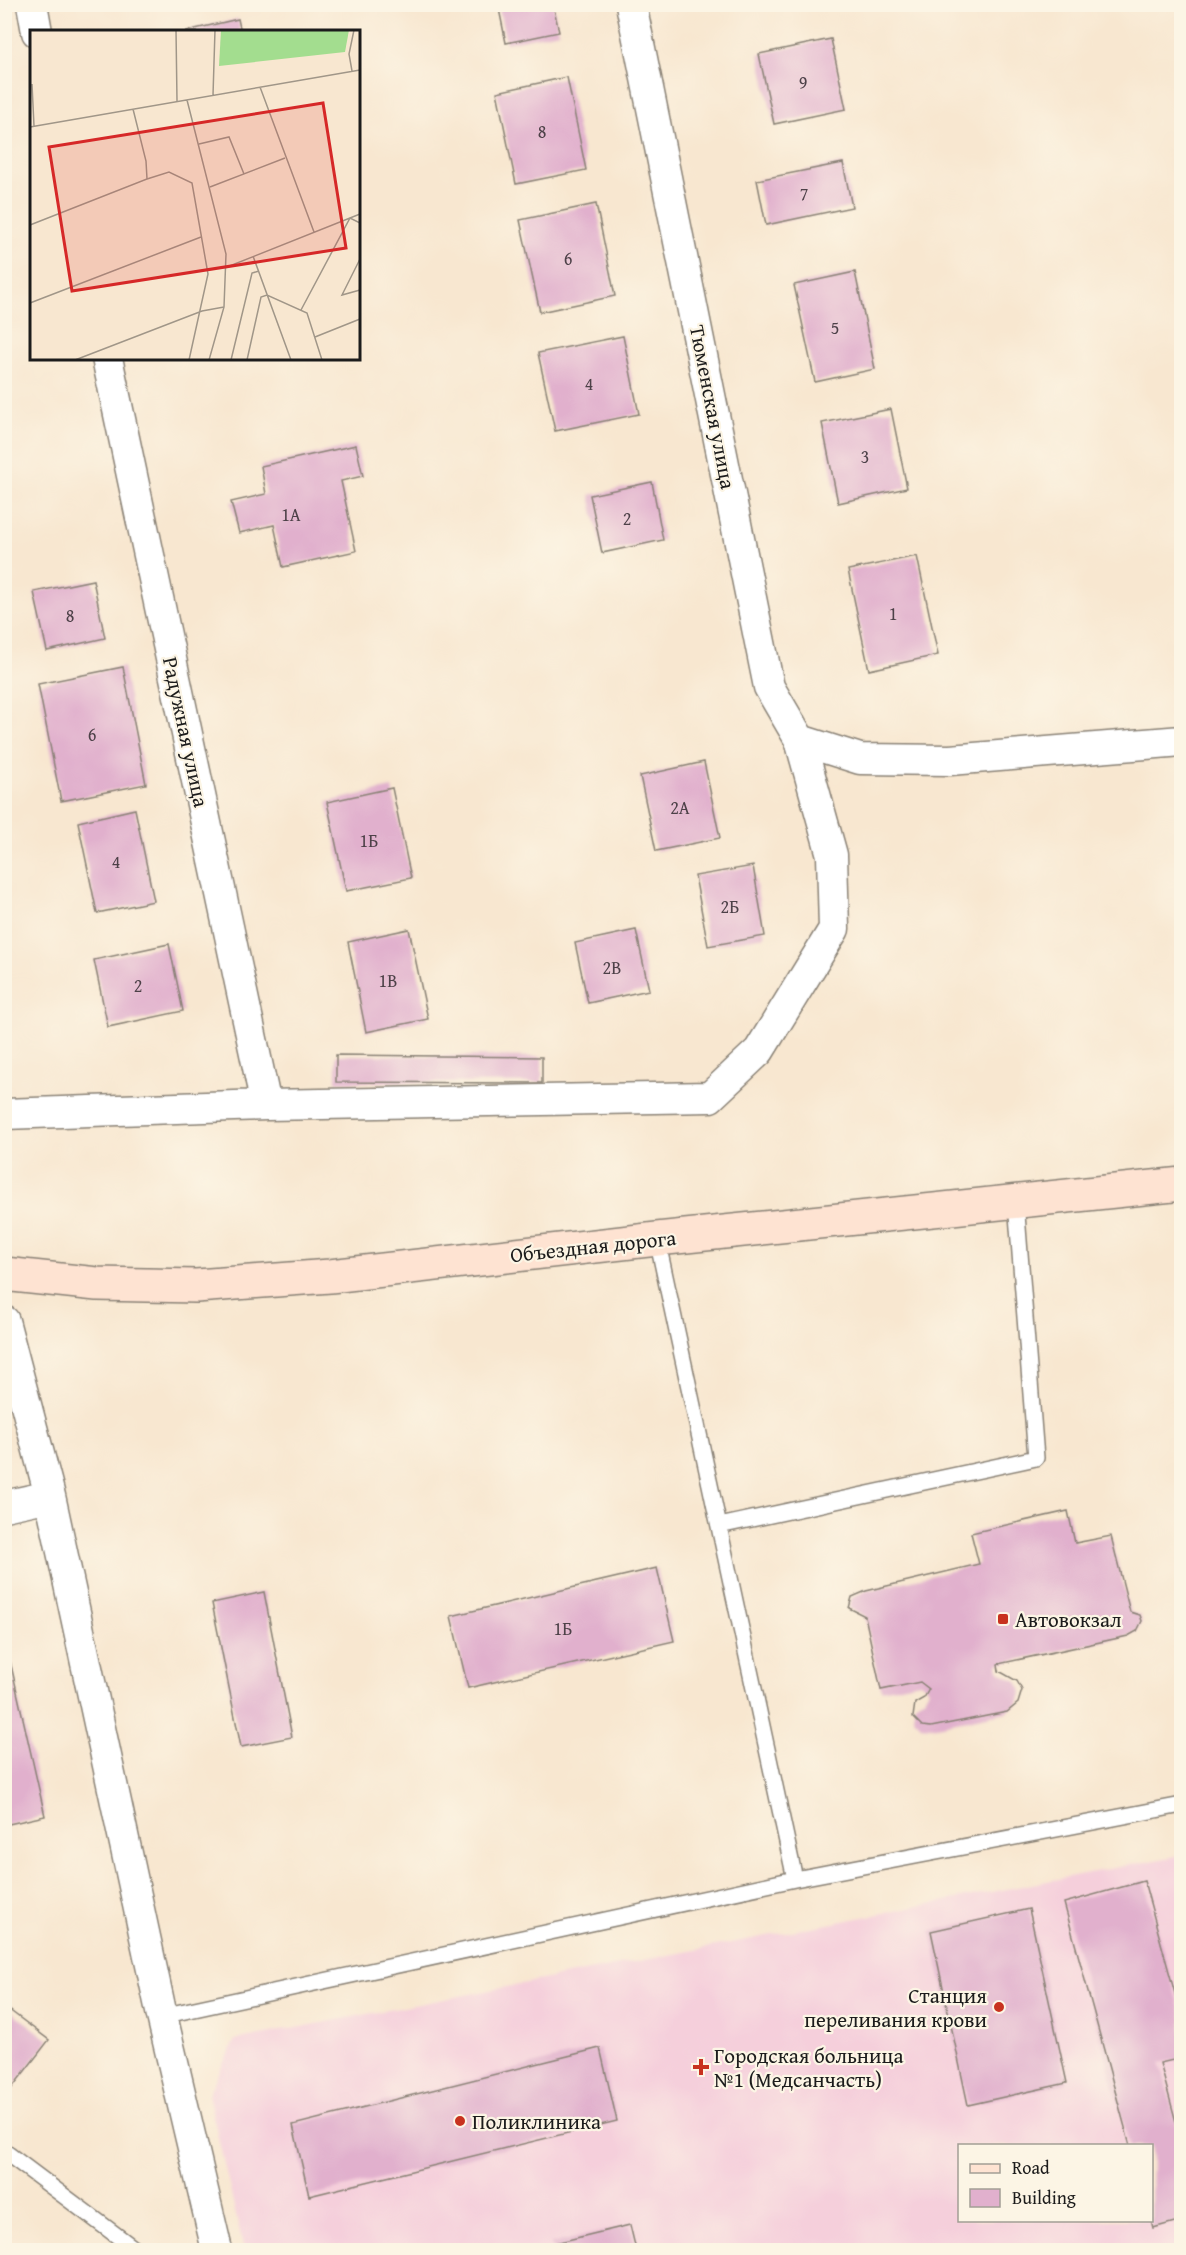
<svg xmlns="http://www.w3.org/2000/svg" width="1186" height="2255" font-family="'Gentium Book Plus',serif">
	<rect width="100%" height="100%" fill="#fcf5e5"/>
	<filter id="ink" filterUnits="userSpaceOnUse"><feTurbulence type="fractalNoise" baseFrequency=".0167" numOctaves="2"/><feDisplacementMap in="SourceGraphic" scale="12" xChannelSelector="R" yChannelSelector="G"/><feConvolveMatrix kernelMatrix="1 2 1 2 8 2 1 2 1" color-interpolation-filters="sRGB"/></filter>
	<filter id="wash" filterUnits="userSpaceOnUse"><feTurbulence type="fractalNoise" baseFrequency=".008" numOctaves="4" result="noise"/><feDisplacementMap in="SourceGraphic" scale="24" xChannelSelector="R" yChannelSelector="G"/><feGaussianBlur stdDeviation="1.35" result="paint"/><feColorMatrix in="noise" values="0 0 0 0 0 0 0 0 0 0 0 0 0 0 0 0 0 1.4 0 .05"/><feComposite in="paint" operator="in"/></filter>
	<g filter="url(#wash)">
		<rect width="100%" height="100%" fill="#f8e7d0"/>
		<!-- built -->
		<path fill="#f5cfdb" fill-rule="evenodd" d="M1181 1855V2250H244L208 2094 235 2040ZM960 2146H1152V2220H960Z"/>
		<g id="blocks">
			<!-- building -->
			<path fill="#e1b0cd" d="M498 4H553L559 32 506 43Z
				M238 19 241 32H186V31Z
				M831 39 846 109 774 124 759 54Z
				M567 77 586 170 516 184 497 92Z
				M843 163 852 207 766 225 757 180Z
				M596 204 615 296 540 312 520 220Z
				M855 272 875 369 815 382 794 285Z
				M623 336 639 414 555 431 538 353Z
				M891 409 907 488 838 503 822 423Z
				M356 445 363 476 341 481 356 551 283 567 274 525 239 533 231 502 266 494 261 466Z
				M652 482 663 540 602 553 590 495Z
				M917 556 938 655 869 670 848 570Z
				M93 580 105 638 47 651 34 592Z
				M123 667 146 784 61 801 38 684Z
				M704 762 720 838 656 851 640 776Z
				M392 788 411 878 346 891 327 802Z
				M135 809 154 901 97 913 78 822Z
				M753 866 765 936 708 946 695 876Z
				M409 929 428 1019 366 1032 348 942Z
				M636 930 649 990 588 1003 575 943Z
				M169 944 183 1011 108 1027 94 960Z
				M336 1055 542 1057V1083L336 1082Z
				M1068 1511 1075 1543 1111 1536 1130 1612 1140 1615 1142 1621 1137 1631 1128 1636 998 1664 999 1671 1017 1681 1022 1690 1018 1703 1007 1712 931 1727 922 1726 913 1717 915 1703 924 1698 929 1689 920 1682 881 1690 865 1616 849 1608 852 1597 866 1591 979 1564 971 1533Z
				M657 1568 674 1641 468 1688 451 1616Z
				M264 1592 292 1737 241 1747 212 1603Z
				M4 1634 45 1816 4 1825Z
				M1144 1881 1182 2019V2058L1160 2063 1182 2144V2220L1153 2228 1151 2220 1152 2146H1130L1064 1903Z
				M1029 1909 1067 2083 968 2105 931 1931Z
				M4 2006 49 2040 4 2098Z
				M600 2048 617 2121 309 2196 293 2125Z
				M630 2225 636 2250H553L551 2244Z"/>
		</g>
	</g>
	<g filter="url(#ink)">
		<use href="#blocks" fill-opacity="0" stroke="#8a8276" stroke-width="1.5"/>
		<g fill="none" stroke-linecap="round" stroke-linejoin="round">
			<!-- service casing -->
			<g stroke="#8a8276" stroke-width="18">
				<path id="service" d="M657 1239 795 1879
					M719 1526 1036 1458 1016 1202
					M162 2016 795 1879 1182 1805
					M4 2151 136 2250"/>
			</g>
			<!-- minor casing -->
			<g stroke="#8a8276" stroke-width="33">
				<path id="minor" d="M32 4 37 32
					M631 4 769 687 800 740 860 759 950 760 1182 741
					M107 358 266 1105
					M4 1114 266 1105 710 1097 759 1051 834 929 832 855 800 740
					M4 1321 50 1496 162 2016 217 2250
					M4 1506 50 1496"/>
			</g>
			<!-- secondary casing -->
			<g stroke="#8a8276" stroke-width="36">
				<path id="secondary" d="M4 1274 97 1284 196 1286 330 1276 657 1239 1182 1184"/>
			</g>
			<!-- service -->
			<use href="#service" stroke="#fff" stroke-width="15"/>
			<!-- minor -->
			<use href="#minor" stroke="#fff" stroke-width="30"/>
			<!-- secondary -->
			<use href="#secondary" stroke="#fee3d2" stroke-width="33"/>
		</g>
	</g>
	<!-- markers -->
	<g fill="#c8321e" stroke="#fcf5e5" stroke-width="2">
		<rect x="997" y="1613" width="12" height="12" rx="3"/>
		<circle cx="999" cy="2007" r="6"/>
		<path d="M698 2058h6v6h6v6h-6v6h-6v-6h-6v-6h6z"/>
		<circle cx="460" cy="2121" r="6"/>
	</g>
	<g text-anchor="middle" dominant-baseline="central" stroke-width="4.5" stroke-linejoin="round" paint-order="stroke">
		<!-- number labels -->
		<g font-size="18" fill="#4d4148">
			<text x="803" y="82">9</text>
			<text x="542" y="131">8</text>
			<text x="804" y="193">7</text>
			<text x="568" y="258">6</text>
			<text x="835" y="327">5</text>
			<text x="589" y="383">4</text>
			<text x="865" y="456">3</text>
			<text x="291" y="514">1А</text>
			<text x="627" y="518">2</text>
			<text x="893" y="613">1</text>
			<text x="70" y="615">8</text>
			<text x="92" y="734">6</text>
			<text x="680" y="807">2А</text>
			<text x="369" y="840">1Б</text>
			<text x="116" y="861">4</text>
			<text x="730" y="906">2Б</text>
			<text x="612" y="967">2В</text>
			<text x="388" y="980">1В</text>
			<text x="138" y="985">2</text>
			<text x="563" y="1628">1Б</text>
		</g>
		<!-- street labels -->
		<g font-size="21" fill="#1c1c1c" stroke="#fcf5e5">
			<text transform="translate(713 407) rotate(79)">Тюменская улица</text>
			<text transform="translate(186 732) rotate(78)">Радужная улица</text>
			<text transform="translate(593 1246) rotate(-6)">Объездная дорога</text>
		</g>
		<!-- poi labels -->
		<g font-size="21" fill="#1c1c1c" stroke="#fcf5e5" text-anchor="start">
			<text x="1015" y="1619">Автовокзал</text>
			<text x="987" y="1995" text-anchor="end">Станция<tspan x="987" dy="24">переливания крови</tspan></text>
			<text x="714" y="2055">Городская больница<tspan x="714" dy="24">№1 (Медсанчасть)</tspan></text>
			<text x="472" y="2121">Поликлиника</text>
		</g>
	</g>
	<!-- overview -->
	<g transform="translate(30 30)">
		<rect width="330" height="330" fill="#f8e7d0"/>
		<path d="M191 0H319L315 22 189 36Z" fill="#a3dd8f"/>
		<path fill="none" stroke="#a09688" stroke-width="1.5" d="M146 0 147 71M322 41 319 24 324 0M2 54 4 96M230 57 284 202M183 65 185 0M157 70 196 224 194 277 179 330M0 97 330 40M169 114 199 107 214 144M117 149 139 142 162 153 178 244 159 330M180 157 255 128M0 195 117 149 116 131 103 79M223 226 261 330M330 229 312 265 330 260M197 237 330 184M0 273 171 207M271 280 320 188 330 193M285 307 330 289M45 330 172 281 194 277M201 330 222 243 229 241M217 330 231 267 237 265 277 283 292 330"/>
		<path fill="#d62828" fill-opacity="0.15" stroke="#d62828" stroke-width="3" d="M293 73 316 218 42 261 19 117Z"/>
		<rect width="330" height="330" fill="none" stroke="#1c1c1c" stroke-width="3"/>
	</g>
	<!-- margin -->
	<rect width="1186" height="2255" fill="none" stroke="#fcf5e5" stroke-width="24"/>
	<!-- legend -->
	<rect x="958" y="2144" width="195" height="78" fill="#fcf5e5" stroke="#a29e95" stroke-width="1.5"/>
	<rect x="970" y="2164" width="30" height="9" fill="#fee3d2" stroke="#a29e95" stroke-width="1.5"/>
	<text x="1012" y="2174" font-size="18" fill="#1c1c1c">Road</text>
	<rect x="970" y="2189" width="30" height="18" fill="#e1b0cd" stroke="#a29e95" stroke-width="1.5"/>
	<text x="1012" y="2204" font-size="18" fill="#1c1c1c">Building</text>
</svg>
